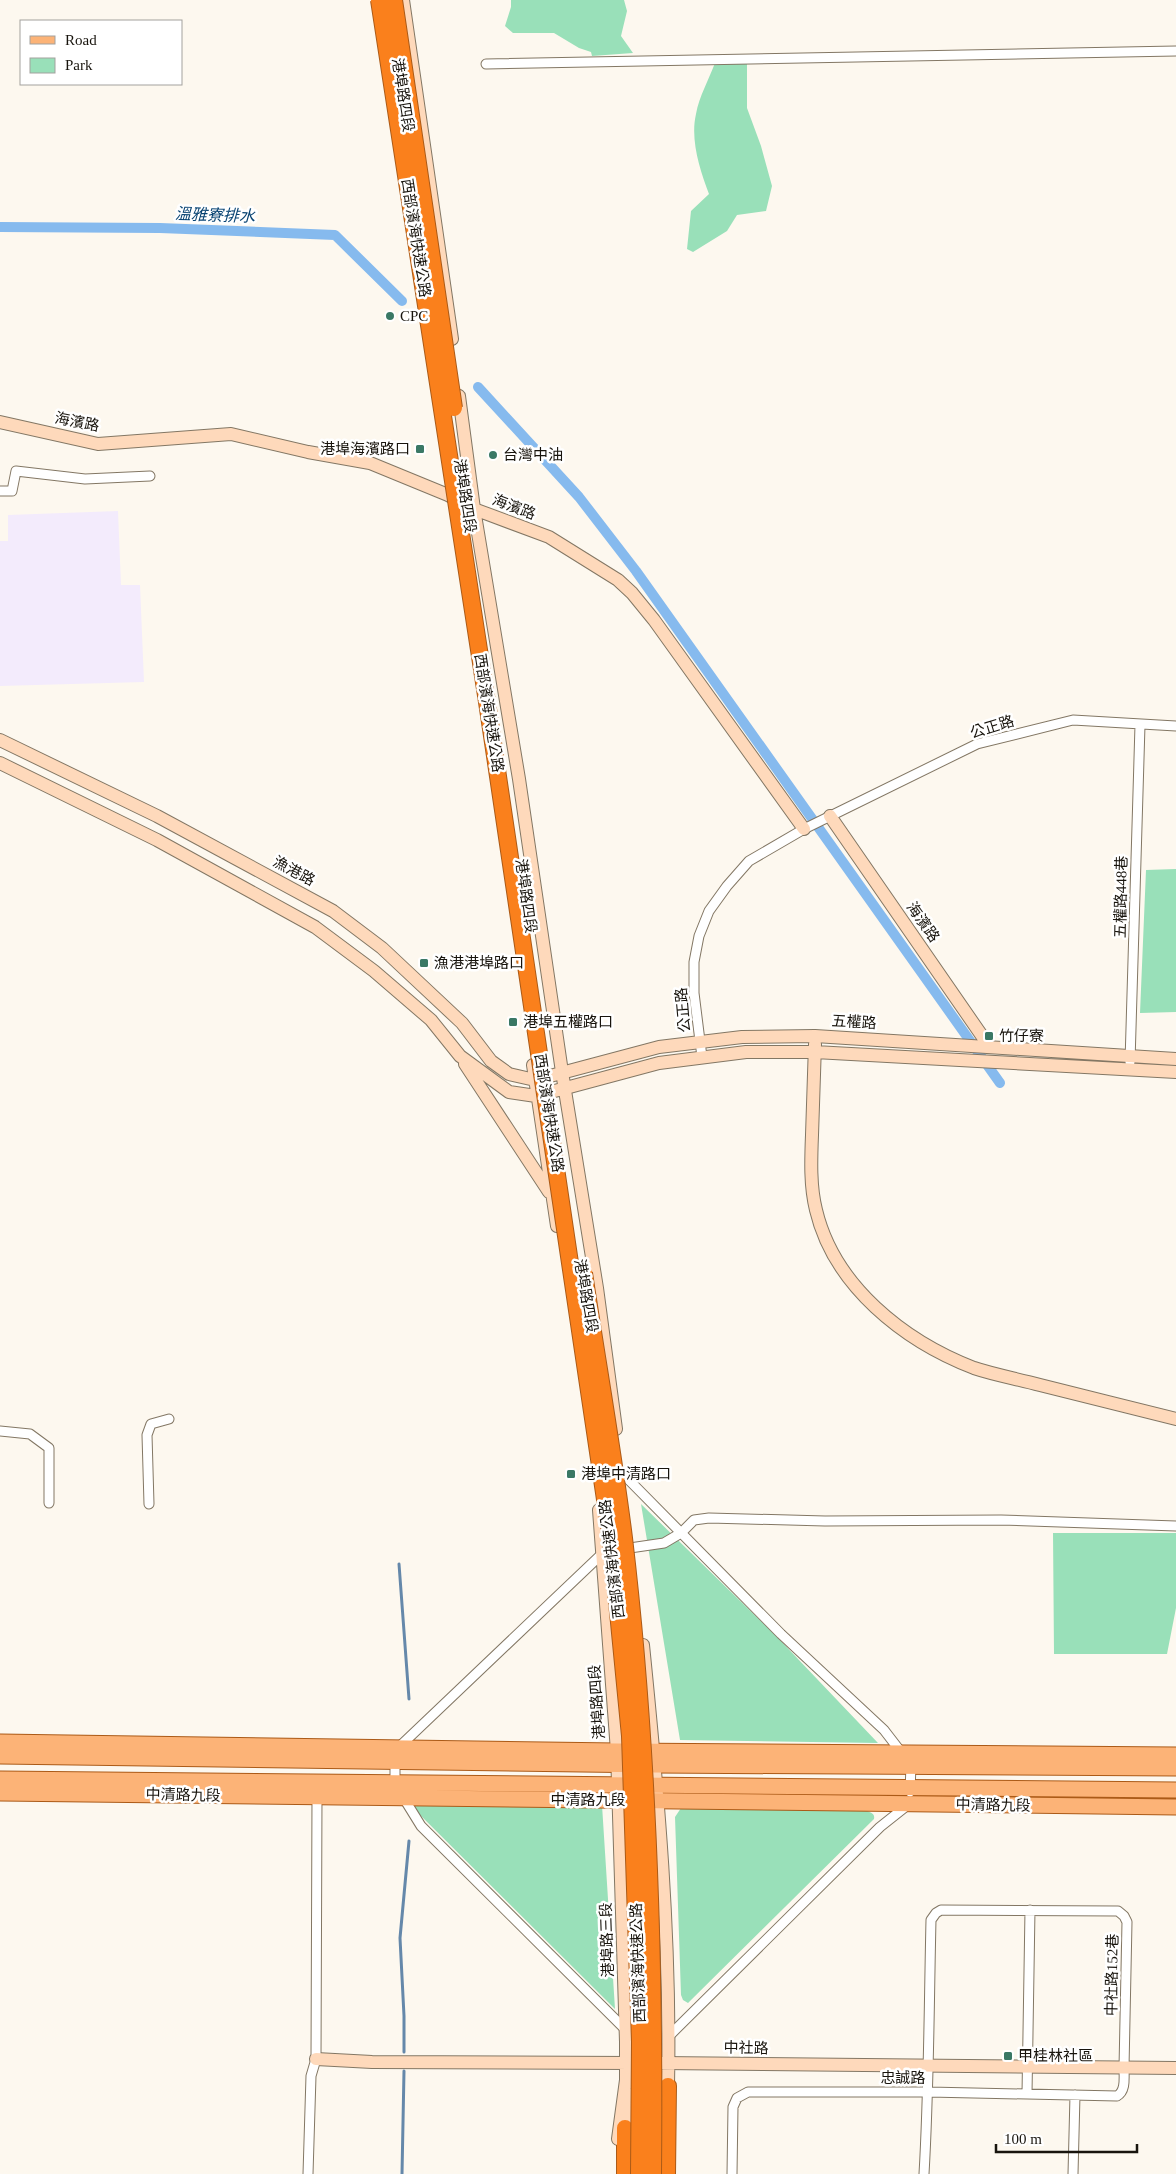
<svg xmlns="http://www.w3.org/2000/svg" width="1176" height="2174" font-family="'Times New Roman','Noto Sans TC',serif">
	<rect width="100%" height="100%" fill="#fdf8ef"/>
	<!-- industrial -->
	<path fill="#f3ebfc" d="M118 511 121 585H140L144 682 0 686V541H8V515Z"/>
	<!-- green -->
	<path fill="#99e0b9" d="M511 0H624L627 11 621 36 633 53 592 56 591 52 579 48 554 33H513L505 26 511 7Z
		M715 63H747V108L761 146 772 186 766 211 737 215 727 231 693 252 687 249 691 211 709 194C700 170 690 140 696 114 699 97 709 79 715 63Z
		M1176 869V1012L1140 1013 1146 870Z
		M641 1504 778 1638 878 1743 680 1740Z
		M1053 1533H1176V1608L1167 1654H1054Z
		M409 1804 602 1805 615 2009Z
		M681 1808 867 1811C872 1813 875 1814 874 1819L688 2003 683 2000 681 1995 675 1817Z"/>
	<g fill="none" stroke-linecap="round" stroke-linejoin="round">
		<!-- stream -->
		<path stroke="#6588aa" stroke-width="3" d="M399 1564 409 1699
			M404 2052V2016L400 1938 409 1841
			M402 2174 404 2071"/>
		<!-- canal -->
		<path stroke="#86baee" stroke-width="10" d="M0 227 160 228 335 235 402 301
			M478 387 579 497 636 571 1000 1083"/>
		<!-- street casing -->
		<g stroke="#837764" stroke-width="11">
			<path id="street" d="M486 64 1176 51
				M0 491H12L16 471 85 479 150 476
				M702 1057 694 993V962L699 936 709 911 727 886 749 861 804 829 977 744 1073 720 1176 726
				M1130 1062 1140 725
				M0 1431 30 1434 49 1448V1503
				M622 1473 781 1634 884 1730 911 1765 910 1792
				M149 1504 147 1435 151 1424 169 1419
				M623 1549 664 1543 681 1533 694 1520 709 1518 825 1521 1001 1520 1176 1526
				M605 1551 398 1748 395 1762V1784L421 1826 626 2030
				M670 2035 880 1827 909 1804
				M1027 2094 1030 1910
				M308 2174 311 2076 316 2059 317 1796
				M732 2174 733 2107 737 2098 748 2092H929L1117 2096C1126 2091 1124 2078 1124 2068L1127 1922 1124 1916 1118 1911 941 1910 936 1913 931 1920C929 2005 929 2089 924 2174
				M1073 2174 1075 2095"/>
		</g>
		<!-- secondary casing -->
		<g stroke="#837764" stroke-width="14">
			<path id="secondary" d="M403 0 452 339
				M459 396 474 509 519 779 562 1072 597 1288 616 1429
				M0 422 98 444 231 434 308 452 370 463 448 495 474 509 549 537 618 580 632 593 654 620 804 829
				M0 740 157 816 333 911 382 948 462 1023 491 1061 509 1074 535 1080 659 1047 742 1037 815 1036 1176 1059
				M0 763 157 840 315 927 374 971 431 1020 460 1056 509 1092 536 1096 659 1063 746 1052H815L1176 1072
				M830 816 989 1046
				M815 1044C814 1074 813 1104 812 1135 811 1160 810 1186 816 1210 834 1286 904 1341 974 1368 995 1375 1018 1379 1040 1385 1085 1396 1131 1408 1176 1419
				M465 1064 549 1192
				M533 1065 557 1226
				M599 1510 617 1751 626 2042V2080L618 2139
				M643 1645C658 1792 671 1939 668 2086
				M316 2059 372 2062 633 2063
				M661 2063 1176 2068
				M628 2094 632 2137"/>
		</g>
		<!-- primary casing -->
		<g stroke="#ab5a17" stroke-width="17">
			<path id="primary" d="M0 1742 617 1751 1176 1755
				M0 1756 655 1765 1176 1768
				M0 1779 1176 1790
				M0 1793 1176 1807"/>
		</g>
		<!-- highway casing -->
		<g stroke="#ab5a17" stroke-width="18">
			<path id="highway" d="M625 2174V2128
				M667 2174 668 2086"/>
		</g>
		<!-- street -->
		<use href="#street" stroke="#fff" stroke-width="9"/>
		<!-- secondary -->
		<use href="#secondary" stroke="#fed9bb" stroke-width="12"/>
		<!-- primary -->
		<use href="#primary" stroke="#fcb377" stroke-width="15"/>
		<!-- highway -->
		<use href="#highway" stroke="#fa801c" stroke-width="16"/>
		<!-- highway-bridge casing -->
		<g stroke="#ab5a17" stroke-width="18" stroke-linecap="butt">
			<path id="highway-bridge" d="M379 0 487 702 611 1540 630 1736 640 2042 639 2174
				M394 0 454 408
				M584 1273C597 1361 613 1450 624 1538 649 1749 655 1962 653 2174"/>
		</g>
		<!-- highway-bridge -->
		<use href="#highway-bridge" stroke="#fa801c" stroke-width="16"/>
	</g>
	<!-- markers -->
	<g fill="#3a7865" stroke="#fff" stroke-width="2">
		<circle cx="390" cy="316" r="5"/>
		<rect x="415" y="444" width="10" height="10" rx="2.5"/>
		<circle cx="493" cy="455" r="5"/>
		<rect x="419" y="958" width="10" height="10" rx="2.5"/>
		<rect x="508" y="1017" width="10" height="10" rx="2.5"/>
		<rect x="984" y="1031" width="10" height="10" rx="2.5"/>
		<rect x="566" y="1469" width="10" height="10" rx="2.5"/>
		<rect x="1003" y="2051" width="10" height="10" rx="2.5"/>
	</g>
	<g text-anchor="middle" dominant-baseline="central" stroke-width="5" stroke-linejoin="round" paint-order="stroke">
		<!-- street labels -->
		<g font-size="15" fill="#18140d" stroke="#fff">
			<text transform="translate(403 95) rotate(81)">港埠路四段</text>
			<text transform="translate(416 238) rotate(81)">西部濱海快速公路</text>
			<text transform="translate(77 422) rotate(11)">海濱路</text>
			<text transform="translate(465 496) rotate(81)">港埠路四段</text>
			<text transform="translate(514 507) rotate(21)">海濱路</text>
			<text transform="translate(489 713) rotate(81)">西部濱海快速公路</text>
			<text transform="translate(992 727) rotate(-17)">公正路</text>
			<text transform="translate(294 871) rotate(28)">漁港路</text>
			<text transform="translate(526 896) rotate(82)">港埠路四段</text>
			<text transform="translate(1121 897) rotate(-89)">五權路448巷</text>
			<text transform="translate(923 922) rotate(55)">海濱路</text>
			<text transform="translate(683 1010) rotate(-95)">公正路</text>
			<text transform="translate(854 1022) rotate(3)">五權路</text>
			<text transform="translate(549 1113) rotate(81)">西部濱海快速公路</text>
			<text transform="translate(586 1296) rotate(80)">港埠路四段</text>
			<text transform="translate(612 1559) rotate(-97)">西部濱海快速公路</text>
			<text transform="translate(597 1702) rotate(-94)">港埠路四段</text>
			<text transform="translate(183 1795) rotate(1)">中清路九段</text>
			<text x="588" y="1800">中清路九段</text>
			<text transform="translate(993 1805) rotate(1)">中清路九段</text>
			<text transform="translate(607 1940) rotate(-92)">港埠路三段</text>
			<text transform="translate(638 1963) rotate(-92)">西部濱海快速公路</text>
			<text transform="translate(1112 1975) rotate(-89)">中社路152巷</text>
			<text transform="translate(746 2048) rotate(1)">中社路</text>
			<text x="903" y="2078">忠誠路</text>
		</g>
		<!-- poi labels -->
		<g font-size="15" fill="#18140d" stroke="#fff" text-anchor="start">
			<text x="400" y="316">CPC</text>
			<text x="410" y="449" text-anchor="end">港埠海濱路口</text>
			<text x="503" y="455">台灣中油</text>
			<text x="434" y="963">漁港港埠路口</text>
			<text x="523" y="1022">港埠五權路口</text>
			<text x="999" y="1036">竹仔寮</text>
			<text x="581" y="1474">港埠中清路口</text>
			<text x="1018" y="2056">甲桂林社區</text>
		</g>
		<!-- water labels -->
		<g font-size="16" font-style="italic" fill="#074271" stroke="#fff">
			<text transform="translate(215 215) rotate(2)">溫雅寮排水</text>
		</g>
	</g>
	<!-- legend -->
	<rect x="20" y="20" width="162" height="65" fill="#ffffff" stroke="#a3a19e"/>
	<rect x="30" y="36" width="25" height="8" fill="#fcb377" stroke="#a3a19e"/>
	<text x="65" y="45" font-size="15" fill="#18140d">Road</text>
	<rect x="30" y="58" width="25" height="15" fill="#99e0b9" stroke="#a3a19e"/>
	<text x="65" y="70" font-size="15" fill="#18140d">Park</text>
	<!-- scale -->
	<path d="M996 2144v8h141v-8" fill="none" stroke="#18140d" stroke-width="2.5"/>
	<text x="1004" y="2144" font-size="15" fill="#18140d" stroke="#ffffff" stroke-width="4" paint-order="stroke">100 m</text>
</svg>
